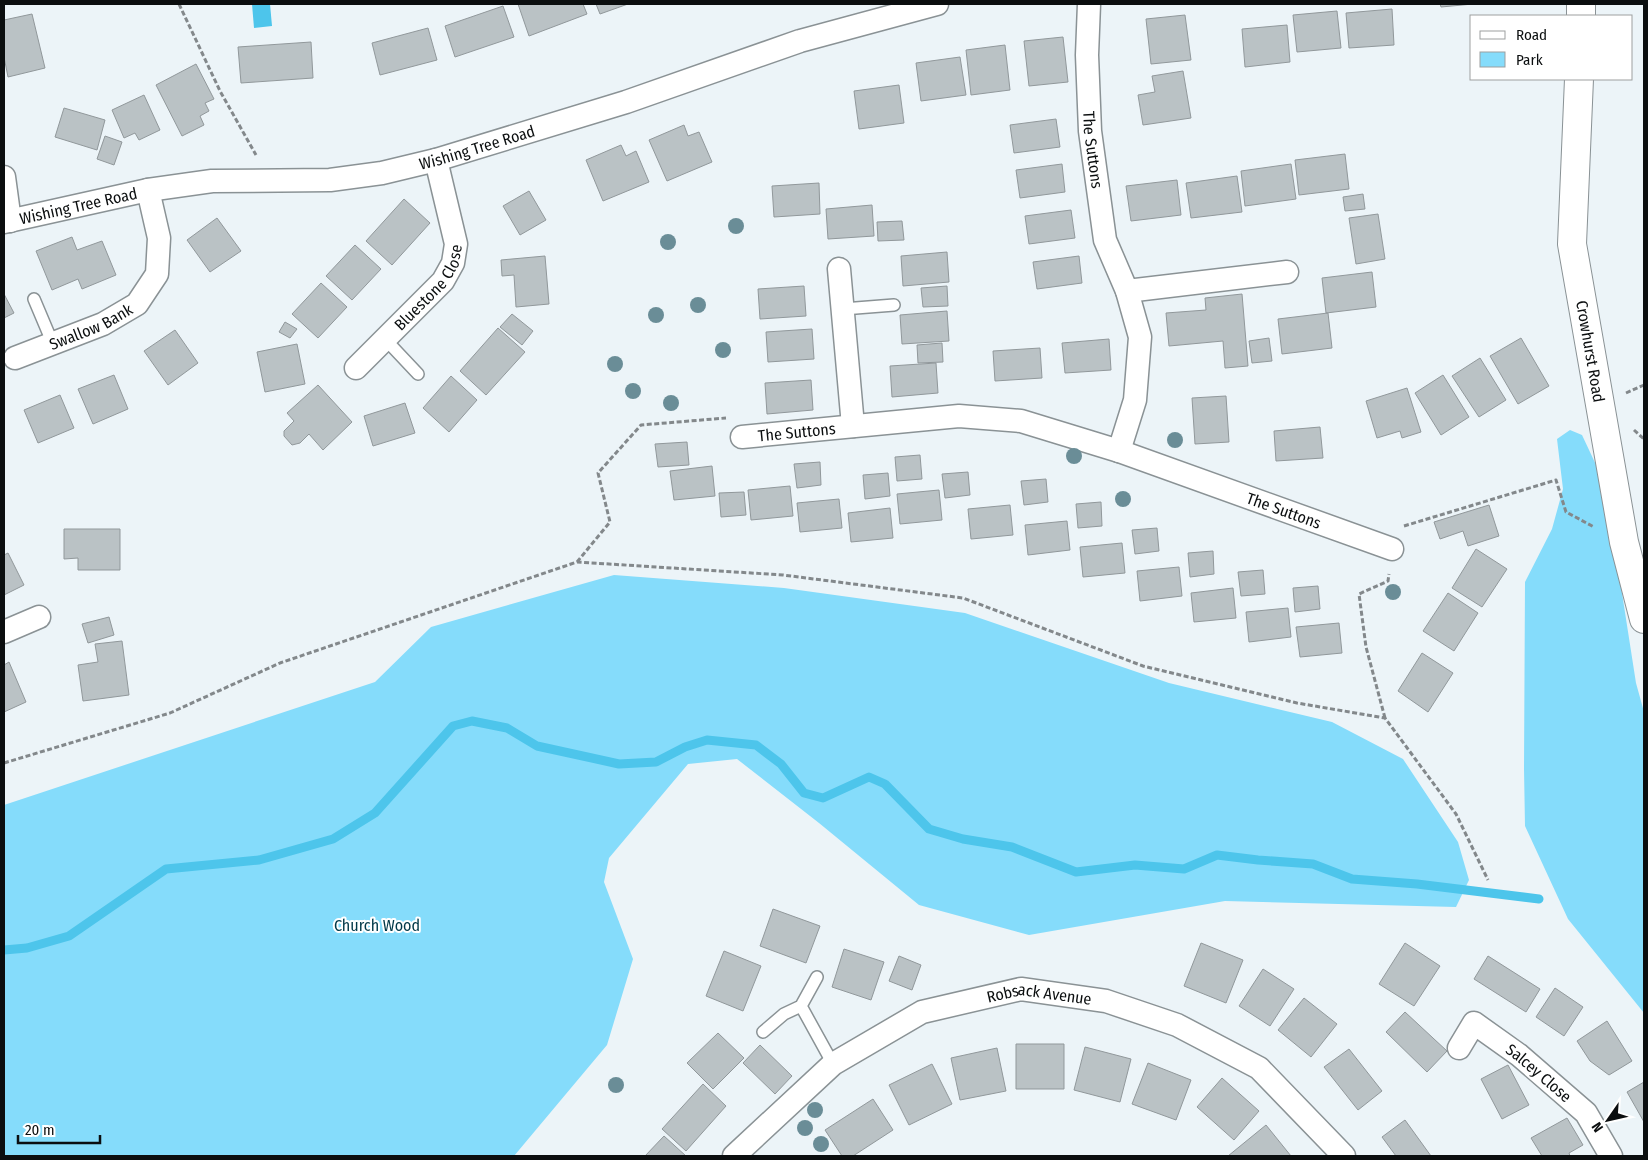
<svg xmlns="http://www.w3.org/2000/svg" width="1648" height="1160" font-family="'Fira Sans Condensed',sans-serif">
	<rect width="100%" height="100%" fill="#ecf4f8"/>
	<!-- green -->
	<path fill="#85dcfb" d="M1570 430 1582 435 1605 484 1636 683 1644 712V1013L1568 919 1525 826 1524 769 1525 582 1552 529 1563 489 1557 439Z
		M614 575 784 588 965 613 1169 683 1332 722 1403 759 1458 842 1469 880 1456 907 1225 901 1029 935 919 905 819 823 737 759 688 764 609 858 604 882 633 959 607 1045 514 1156H4V805L375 682 431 627Z"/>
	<!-- water -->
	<path fill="#4dc5eb" d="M252 4H270L272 26 254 28Z"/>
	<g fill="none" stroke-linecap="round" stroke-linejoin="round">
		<!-- stream -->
		<path stroke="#4dc5eb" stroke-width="9" d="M4 950 27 948 69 936 166 869 259 860 333 839 375 813 453 726 472 721 507 728 537 746 619 764 656 762 685 747 707 740 756 745 781 764 804 793 823 798 869 777 885 784 929 829 963 839 1012 847 1076 872 1135 865 1184 869 1217 855 1258 860 1313 864 1352 879 1417 884 1539 899"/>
	</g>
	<!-- building -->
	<path fill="#bac2c5" stroke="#91989b" d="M518 4H583L587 14 529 36Z
		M596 4H628L600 14Z
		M1440 4H1473L1441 7Z
		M503 6 514 37 455 57 445 26Z
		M1392 9 1394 45 1349 48 1346 13Z
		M1337 11 1341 48 1297 52 1293 15Z
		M32 14 45 68 8 77 4 57V20Z
		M1185 15 1191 60 1151 64 1146 19Z
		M1287 25 1290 62 1245 67 1242 29Z
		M428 28 437 60 380 75 372 43Z
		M1063 37 1068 82 1029 86 1024 41Z
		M311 42 313 78 241 83 238 47Z
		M1005 45 1010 90 971 95 966 50Z
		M960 57 966 95 921 101 916 63Z
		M196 64 214 99 205 103 209 111 200 116 204 125 182 136 156 85Z
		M1183 71 1191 118 1143 125 1138 95 1155 92 1152 76Z
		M899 85 904 123 859 129 854 91Z
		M144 95 160 130 139 140 135 133 124 138 112 110Z
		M64 108 105 120 97 150 55 137Z
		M1056 119 1060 147 1014 153 1010 125Z
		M684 125 688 136 699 132 712 162 667 181 649 140Z
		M105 136 122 142 114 165 97 159Z
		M621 145 626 156 636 151 649 182 603 201 586 160Z
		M1345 154 1349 189 1299 195 1295 160Z
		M1062 164 1065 192 1020 198 1016 170Z
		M1291 164 1296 199 1245 206 1241 171Z
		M1237 176 1242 212 1191 218 1186 183Z
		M1177 180 1181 215 1131 221 1126 186Z
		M819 183 820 214 774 217 772 186Z
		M529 191 546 220 520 235 503 206Z
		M1363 194 1365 209 1345 211 1343 197Z
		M404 199 430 223 392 265 366 241Z
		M872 205 874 236 828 239 826 209Z
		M1071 210 1075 238 1029 244 1025 216Z
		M1378 214 1385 259 1356 264 1349 218Z
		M217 218 241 251 210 272 187 240Z
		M902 221 904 240 878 241 877 222Z
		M72 237 77 250 102 241 116 275 82 289 78 279 52 290 36 251Z
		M355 245 381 269 352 300 326 276Z
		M947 252 949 282 903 286 901 256Z
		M545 256 549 304 516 307 514 275 502 276 501 260Z
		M1079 256 1082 283 1037 289 1033 262Z
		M1372 272 1376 307 1326 313 1322 278Z
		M321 283 347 307 318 338 292 314Z
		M804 286 806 316 760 319 758 289Z
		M947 286 948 306 923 307 921 288Z
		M4 294 14 313 4 318Z
		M1242 294 1248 366 1225 368 1223 341 1169 346 1166 313 1206 310 1205 298Z
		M947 311 949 341 902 344 900 315Z
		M1328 313 1332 348 1282 354 1278 319Z
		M512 314 533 331 522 345 500 327Z
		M285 322 297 329 290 338 279 332Z
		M498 328 525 352 486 395 460 371Z
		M812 329 814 359 768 362 766 332Z
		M175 330 198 363 168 385 144 351Z
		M1269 338 1272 361 1252 363 1249 341Z
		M1521 338 1549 386 1518 404 1490 356Z
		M1109 339 1111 370 1065 373 1062 343Z
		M942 343 943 362 918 363 917 345Z
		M297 344 305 384 265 392 257 352Z
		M1040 348 1042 378 995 381 993 351Z
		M1480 358 1506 400 1479 417 1452 376Z
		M936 363 938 393 892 397 890 366Z
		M114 375 128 409 93 424 78 389Z
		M1443 375 1469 417 1441 435 1415 393Z
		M451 376 477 400 449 432 423 408Z
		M811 380 813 410 767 414 765 383Z
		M318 385 352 422 323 450 309 434 300 443 292 445 284 436V431L294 421 287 413Z
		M1407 388 1421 432 1402 438 1400 431 1377 438 1366 401Z
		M60 395 74 428 38 443 24 410Z
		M1226 396 1229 442 1195 444 1192 398Z
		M405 403 415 433 373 446 364 416Z
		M1320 427 1323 458 1276 461 1274 431Z
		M687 442 689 465 658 467 655 444Z
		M920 455 922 479 897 481 895 457Z
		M820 462 821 485 797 488 794 464Z
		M712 466 715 496 674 500 670 471Z
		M968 472 970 495 945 498 942 474Z
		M888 473 890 496 865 499 863 475Z
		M1046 479 1048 502 1024 505 1021 481Z
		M790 486 793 516 751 520 748 490Z
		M939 490 942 520 900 524 897 494Z
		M744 492 746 515 721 517 719 493Z
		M839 499 842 528 800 532 797 503Z
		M1101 502 1102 526 1078 528 1076 504Z
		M1010 505 1013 535 971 539 968 509Z
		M1489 505 1499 536 1468 546 1463 531 1440 539 1434 522Z
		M890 508 893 538 851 542 848 513Z
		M1067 521 1070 550 1028 555 1025 525Z
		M1157 528 1159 551 1135 554 1132 530Z
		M64 529H120V570H78V558L64 559Z
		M1122 543 1125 573 1083 577 1080 547Z
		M1476 549 1507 569 1482 607 1452 588Z
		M1213 551 1214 574 1190 577 1188 553Z
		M8 553 24 585 4 595V555Z
		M1179 567 1182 596 1140 601 1137 571Z
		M1263 570 1265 594 1241 596 1238 572Z
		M1318 586 1320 609 1295 612 1293 588Z
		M1233 588 1236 618 1194 622 1191 593Z
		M1448 593 1478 613 1454 651 1423 631Z
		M1288 608 1291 637 1249 642 1246 612Z
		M109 617 114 635 88 643 82 624Z
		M1339 623 1342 653 1300 657 1296 627Z
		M122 641 129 695 83 701 78 665 98 662 95 644Z
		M1422 653 1453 673 1428 712 1398 691Z
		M9 662 26 702 4 712V665Z
		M773 909 820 926 806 963 760 946Z
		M1201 943 1243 960 1226 1003 1184 986Z
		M1405 943 1440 966 1414 1006 1379 984Z
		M844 949 884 962 871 1000 832 987Z
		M724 951 761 966 743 1011 706 996Z
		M899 956 921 965 912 990 889 981Z
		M1488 956 1540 989 1526 1012 1474 979Z
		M1263 969 1294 989 1270 1026 1239 1006Z
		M1555 988 1583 1007 1564 1036 1536 1017Z
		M1304 998 1337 1024 1311 1057 1278 1030Z
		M1405 1012 1447 1051 1427 1072 1386 1032Z
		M1607 1021 1632 1061 1609 1075 1590 1061 1577 1041Z
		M718 1033 744 1058 713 1089 687 1063Z
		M1016 1044H1064V1089H1016Z
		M760 1045 792 1076 775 1094 743 1063Z
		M1085 1047 1131 1059 1120 1102 1074 1090Z
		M997 1048 1006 1091 960 1100 951 1058Z
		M1349 1049 1382 1091 1358 1110 1324 1067Z
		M1148 1063 1191 1080 1176 1120 1132 1104Z
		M932 1064 952 1104 909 1125 889 1085Z
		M1508 1065 1529 1105 1502 1119 1481 1079Z
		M1222 1078 1259 1111 1234 1140 1197 1107Z
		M1644 1082V1122L1627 1092Z
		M703 1084 726 1106 686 1151 662 1129Z
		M873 1099 893 1130 853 1156H842L825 1130Z
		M1567 1118 1583 1145 1569 1153 1570 1156H1542L1531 1138Z
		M1405 1120 1431 1156H1396L1382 1137Z
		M1266 1125 1291 1156H1228Z
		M664 1136 686 1156H645Z"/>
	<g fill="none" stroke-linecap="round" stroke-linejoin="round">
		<!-- lane casing -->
		<g stroke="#8a9295" stroke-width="14">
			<path id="lane" d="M34 299 53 344
				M843 309 894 305
				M385 339 418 374
				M801 1006 833 1064
				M763 1032 784 1014 801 1006 817 977"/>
		</g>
		<!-- street casing -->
		<g stroke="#8a9295" stroke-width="25">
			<g id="street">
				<path id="s1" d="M1089 4 1087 55 1090 131 1105 240 1127 291 1140 337 1135 400 1119 451"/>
				<path d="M4 177 10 221"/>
				<path id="s2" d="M4 222 148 190 212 181 330 180 382 173 436 160 626 102 800 41 937 4"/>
				<path d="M839 269 853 426"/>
				<path d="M1127 291 1287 272"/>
				<path id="s3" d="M15 358 103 324 137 304 157 274 159 238 148 190"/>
				<path id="s4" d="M356 368 443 281 453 263 456 244 436 160"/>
				<path id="s5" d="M742 437 959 416 1021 421 1119 451 1392 549"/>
				<path d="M4 632 39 617"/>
				<path id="s6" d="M1459 1048 1474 1023 1519 1055 1586 1113 1611 1156"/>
				<path id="s7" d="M734 1156 833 1064 922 1012 1021 989 1106 1001 1177 1025 1259 1068 1344 1156"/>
			</g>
		</g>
		<!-- secondary casing -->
		<g stroke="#8a9295" stroke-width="30">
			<g id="secondary">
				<path d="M1581 16V4"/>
				<path id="s8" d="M1579 79 1572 244 1624 542 1644 619"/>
			</g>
		</g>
		<!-- path -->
		<path stroke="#83888b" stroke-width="3" stroke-dasharray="5 2.5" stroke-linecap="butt" d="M179 4 220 91 256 155
			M1626 393 1644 385
			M1634 430 1644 439
			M1404 526 1556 480 1566 512 1594 527
			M577 562 610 522 598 473 641 425 726 418
			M1385 718 1366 647 1359 594 1388 581 1389 574
			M4 763 170 713 280 663 577 562 783 575 963 598 1143 666 1297 703 1385 718 1456 814 1488 880"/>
		<!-- lane -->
		<use href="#lane" stroke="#fff" stroke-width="11"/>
		<!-- street -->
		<use href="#street" stroke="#fff" stroke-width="22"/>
		<!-- secondary -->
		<use href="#secondary" stroke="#fff" stroke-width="28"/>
	</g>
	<!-- trees -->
	<g fill="#6a8d97">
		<circle cx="736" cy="226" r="8"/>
		<circle cx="668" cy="242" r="8"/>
		<circle cx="698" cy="305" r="8"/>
		<circle cx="656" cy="315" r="8"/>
		<circle cx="723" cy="350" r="8"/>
		<circle cx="615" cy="364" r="8"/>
		<circle cx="633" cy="391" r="8"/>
		<circle cx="671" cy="403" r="8"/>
		<circle cx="1175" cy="440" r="8"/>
		<circle cx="1074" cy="456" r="8"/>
		<circle cx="1123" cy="499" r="8"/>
		<circle cx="1393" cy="592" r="8"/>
		<circle cx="616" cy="1085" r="8"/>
		<circle cx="815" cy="1110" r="8"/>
		<circle cx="805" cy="1128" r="8"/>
		<circle cx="821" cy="1144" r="8"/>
	</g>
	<g text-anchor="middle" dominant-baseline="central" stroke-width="4" stroke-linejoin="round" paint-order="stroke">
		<!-- street labels -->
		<g font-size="16" fill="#0b0e0f" stroke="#fff">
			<text stroke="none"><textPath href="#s2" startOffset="481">Wishing Tree Road</textPath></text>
			<text stroke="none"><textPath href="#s1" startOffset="146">The Suttons</textPath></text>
			<text stroke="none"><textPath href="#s2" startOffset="76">Wishing Tree Road</textPath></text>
			<text stroke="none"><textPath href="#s4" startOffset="110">Bluestone Close</textPath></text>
			<text stroke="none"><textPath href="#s3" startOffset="82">Swallow Bank</textPath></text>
			<text stroke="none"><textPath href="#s8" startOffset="274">Crowhurst Road</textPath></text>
			<text stroke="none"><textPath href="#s5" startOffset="55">The Suttons</textPath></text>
			<text stroke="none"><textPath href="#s5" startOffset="558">The Suttons</textPath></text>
			<text stroke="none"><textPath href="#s7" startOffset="358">Robsack Avenue</textPath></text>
			<text stroke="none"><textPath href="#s6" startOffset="111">Salcey Close</textPath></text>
		</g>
		<!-- park labels -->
		<g font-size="16" fill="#003848" stroke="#fff">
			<text x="377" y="925">Church Wood</text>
		</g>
	</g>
	<!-- border -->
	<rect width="1648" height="1160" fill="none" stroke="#0b0e0f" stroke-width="10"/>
	<!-- legend -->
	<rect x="1470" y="15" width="162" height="65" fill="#ffffff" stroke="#9d9f9f"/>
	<rect x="1480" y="31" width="25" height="8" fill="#ffffff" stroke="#9d9f9f"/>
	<text x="1516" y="40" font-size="15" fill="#0b0e0f">Road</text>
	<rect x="1480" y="52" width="25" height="15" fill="#85dcfb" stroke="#9d9f9f"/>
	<text x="1516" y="65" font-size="15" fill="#0b0e0f">Park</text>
	<!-- north arrow -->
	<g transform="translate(1608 1120) rotate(236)" stroke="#ffffff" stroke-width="4" paint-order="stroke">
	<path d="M0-4L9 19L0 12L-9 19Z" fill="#0b0e0f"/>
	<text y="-8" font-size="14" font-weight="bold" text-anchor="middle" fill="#0b0e0f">N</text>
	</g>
	<!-- scale -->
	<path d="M18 1135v8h82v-8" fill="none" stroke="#0b0e0f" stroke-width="2.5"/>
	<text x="25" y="1135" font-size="15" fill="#0b0e0f" stroke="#ffffff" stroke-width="4" paint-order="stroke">20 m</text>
</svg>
